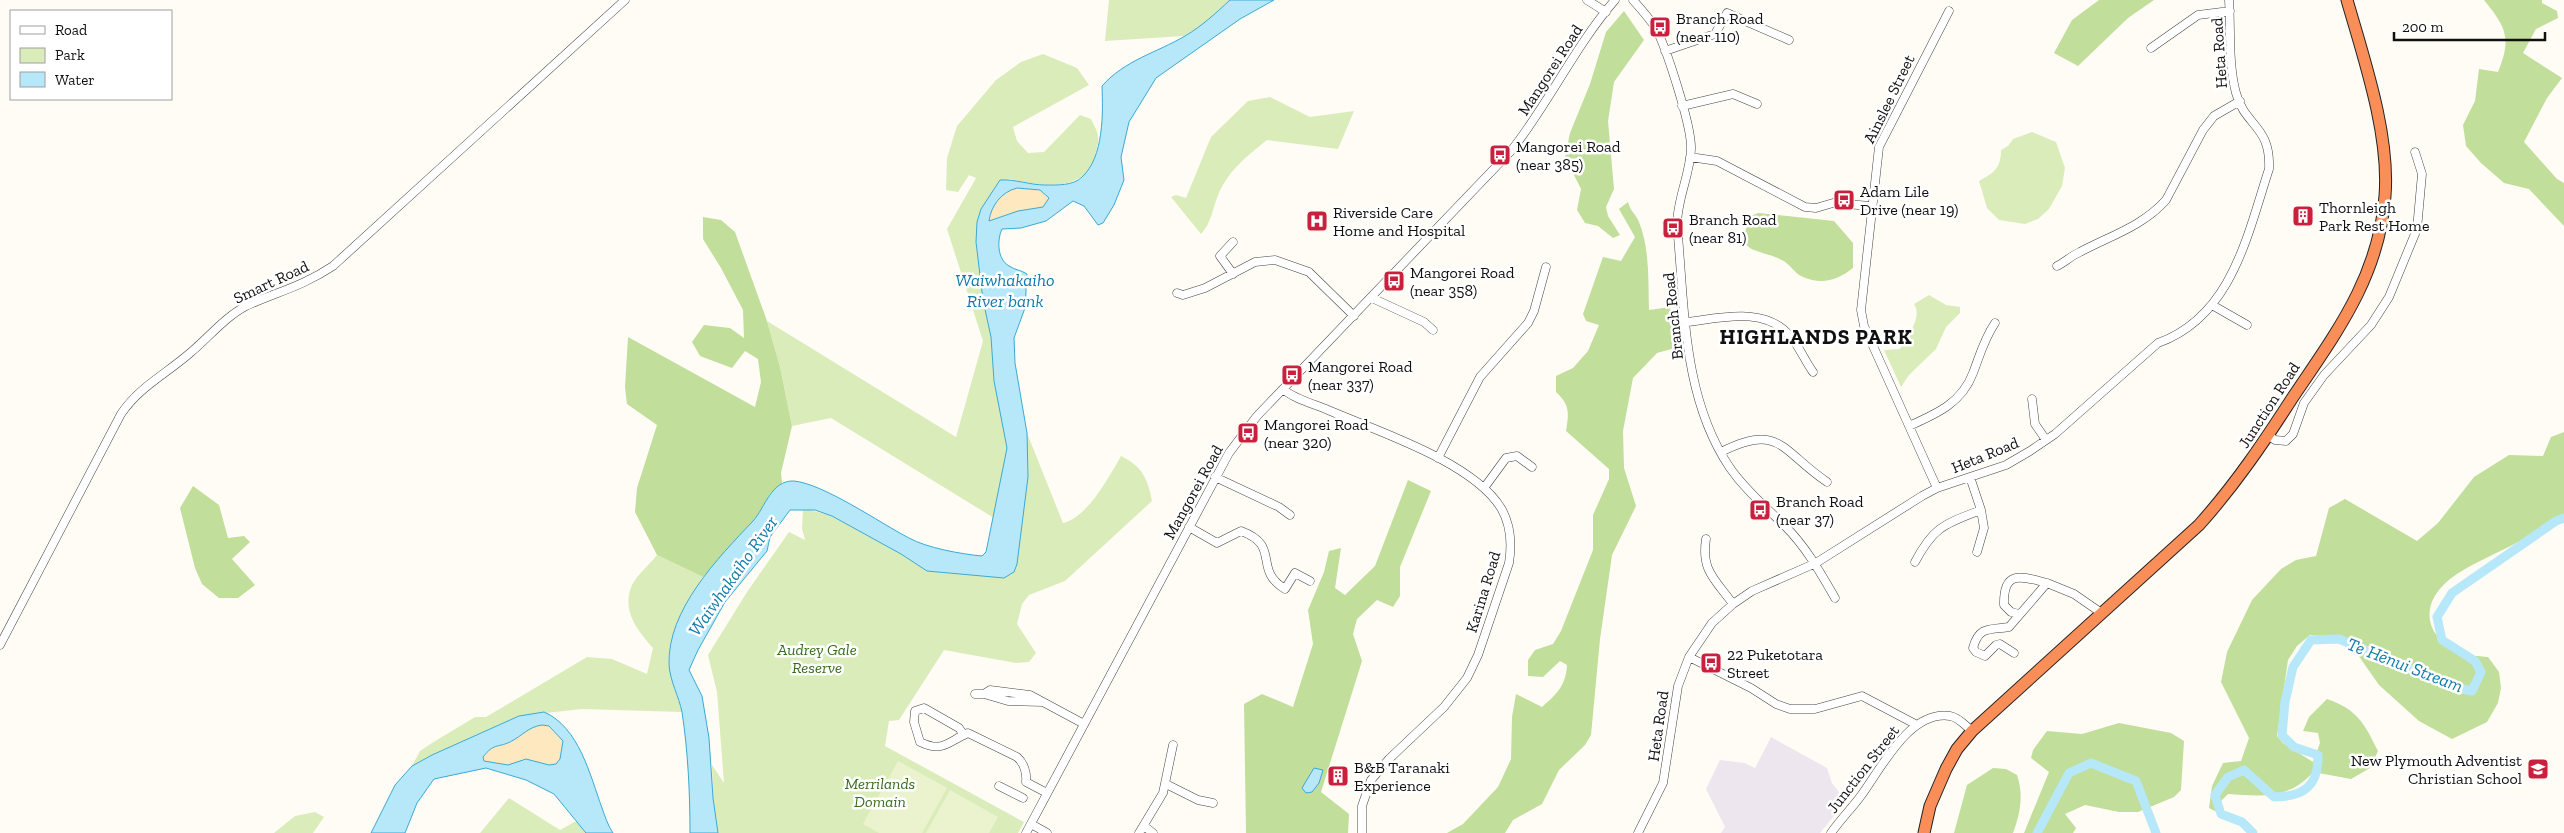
<svg xmlns="http://www.w3.org/2000/svg" width="2564" height="833" font-family="'Zilla Slab',serif">
	<rect width="100%" height="100%" fill="#fffcf5"/>
	<!-- industrial -->
	<path fill="#ede6ef" d="M1771 737 1827 768 1832 783 1846 801 1820 833H1721L1725 827 1706 789 1720 760 1745 763 1755 768Z"/>
	<!-- green -->
	<path fill="#dbecbb" d="M1109 0H1230L1207 22 1184 36 1105 41Z
		M1043 54 1077 68 1089 85 1013 127 1017 141 1028 153 1044 152 1080 115 1091 119C1100 137 1100 136 1095 156 1084 195 1039 185 1009 179L977 222 976 242 983 300 991 337 994 381 1008 448 994 518 831 418 792 426 780 367 767 321 956 437 983 341 947 229 976 178 969 175 958 192 946 190 947 158 957 126 996 80 1021 62Z
		M1270 97 1310 117 1354 111 1338 149 1267 140C1247 156 1228 171 1218 195 1212 210 1212 222 1201 234L1171 197 1176 195 1186 198 1211 137 1248 101Z
		M2032 132 2056 142 2065 168 2062 186 2049 209 2038 219 2025 224 1999 220 1987 208 1979 181C1994 173 2001 168 2001 150L2008 146 2013 139Z
		M1929 295 1946 305 1960 307V313L1946 327 1936 349 1909 375 1901 387 1884 350 1900 349C1907 336 1923 318 1914 304Z
		M1027 433 1063 523C1087 518 1109 477 1121 456 1142 466 1148 479 1152 501L1065 581 1029 595 1022 604 1017 624 1036 653 1029 662 1016 663 944 650 899 720 889 721 885 746 1024 822 1018 833H718L713 798 712 765 724 783 717 692 708 655 747 592 789 532 805 540 802 529 803 508 832 516 901 554 927 571 1004 578 1028 477Z
		M657 555 703 577C688 603 665 635 669 667 671 682 678 697 682 712L582 709 519 716 432 755 412 766 420 751 432 743 475 717H486L587 657 612 659 647 674 653 648C637 630 621 610 632 585 637 575 650 564 657 555Z
		M509 798 560 830 578 820 586 833H480Z
		M315 812 324 817 313 833H274L295 816Z"/>
	<!-- forest -->
	<path fill="#c1de9a" d="M2099 0H2154L2128 18 2078 66 2054 53 2072 20Z
		M2484 0H2542V3L2557 11 2558 18 2536 29 2523 53 2562 78 2547 98 2524 142 2557 179 2564 183V226L2529 189 2504 183 2481 163 2466 146 2463 125 2475 101 2479 69 2498 72C2512 38 2506 27 2484 0Z
		M1624 11 1644 40 1614 82 1608 121 1614 189 1606 207 1608 216 1620 235 1613 238 1598 226 1585 223 1577 210 1581 189 1565 157 1570 133 1590 84 1606 32Z
		M1628 202C1630 211 1636 214 1639 222 1650 250 1648 280 1649 310L1670 307 1675 348 1657 353 1633 378 1623 431 1624 468 1636 506 1612 555 1600 639 1591 735 1585 745 1559 770 1542 804 1513 820 1505 833H1447L1463 824 1498 787 1511 759 1512 717 1516 694 1542 707C1557 694 1566 685 1567 665L1560 661 1543 677 1528 676V660L1535 650 1553 644 1561 631 1593 550V515L1609 479V469L1566 431C1569 413 1570 405 1556 392V376L1573 368 1588 351 1599 325 1586 321 1583 314 1603 257 1621 261 1635 237 1619 209Z
		M1758 213 1834 221 1853 243V268C1838 280 1822 285 1803 277 1795 274 1790 264 1782 260 1756 247 1733 255 1751 216Z
		M703 217 721 220 735 232 767 321 780 367 792 426 781 473 782 483 770 494 757 516 703 577 657 555 635 512 637 488 657 425 627 404 625 387 628 337 755 407 761 382 758 359 745 351 732 368 700 356 692 342 704 325 730 328 744 338 743 310 721 268 703 239Z
		M2564 432V514C2547 521 2534 533 2518 542 2496 554 2470 564 2450 579 2420 603 2423 635 2458 652 2466 656 2479 656 2488 657L2499 672 2501 688 2498 703 2487 722 2452 739 2419 721 2379 685 2351 645 2329 637 2310 635 2297 646 2288 660 2277 736 2283 743 2313 762 2320 743 2318 733 2303 731 2309 717 2327 699C2358 710 2364 723 2378 751L2370 768 2351 779 2313 772C2289 800 2261 796 2228 794L2220 802 2225 816 2209 808 2212 786 2223 763 2241 761 2249 738 2221 682 2227 652 2252 600 2281 569 2296 560 2316 556 2329 508 2345 499 2417 541 2438 523 2474 477 2509 455 2543 456 2551 437Z
		M1408 480 1431 491 1400 567V596L1393 607 1377 600 1357 619 1353 634 1362 661 1321 792 1349 814 1348 833H1246L1244 704 1262 694 1293 707 1313 644 1308 610 1324 572 1329 551 1341 548 1335 588 1345 595 1375 566Z
		M193 486 219 505 228 538 244 536 250 542 232 559 255 585 238 598H219L202 584 195 568 180 508Z
		M2119 723 2171 733 2184 741 2181 790 2174 797 2138 812H2119L2085 805 2065 814 2076 828 2073 833H2024L2049 772 2031 758 2033 750 2047 731 2082 734Z
		M1993 768 2006 769 2017 775C2024 795 2020 814 2013 833H1954L1967 785Z"/>
	<!-- sand -->
	<path fill="#fde8bf" d="M1016 188 1040 190 1049 198 1043 207 1018 211 989 221C992 206 1000 192 1016 188Z
		M542 725 549 726 563 741 560 759 556 764 549 765 526 759 508 765 484 761 483 757C494 743 497 749 510 742 522 736 528 727 542 725Z"/>
	<!-- pitch -->
	<path fill="#ebf3ce" d="M898 761 947 788 922 833H879L863 824Z
		M950 790 998 817 989 833H926Z"/>
	<!-- water -->
	<path fill="#b7e8f9" stroke="#3aa9d4" fill-rule="evenodd" d="M1230 0H1274L1240 19 1156 78 1129 122 1121 157 1124 180 1114 205 1103 223 1098 225 1084 206 1073 201 1046 221 1021 228 1002 229C997 240 997 259 1009 266 1015 270 1021 270 1027 274L1025 308 1014 338 1015 363 1027 433 1028 477 1017 564 1014 572 1004 578 927 571 901 554 832 516 815 510H790L770 537 767 551 725 602 698 650 689 670 702 696 709 738 713 798 718 833H690C690 794 688 751 682 712 679 697 670 681 669 665 667 610 718 558 753 521 765 508 771 480 794 481 824 484 880 523 909 538 927 548 961 554 982 556L986 552 1007 448 994 381 991 337 983 300 976 242 977 222 981 209 1000 180C1015 179 1030 185 1045 185 1057 185 1073 186 1082 177 1104 157 1103 113 1102 86 1125 60 1156 53 1185 36 1202 26 1216 13 1230 0ZM1017 188 1040 190 1049 198 1043 207 1018 211 989 221C991 206 1001 192 1017 188Z
		M544 712C579 727 590 775 602 808 605 816 608 826 613 833H586L554 794 526 780 486 768 434 779 417 803 405 833H371L395 785 412 766 432 755 519 716ZM542 725 549 726 563 741 560 759 556 764 549 765 526 759 508 765 484 761 483 757C494 743 497 748 510 742 522 736 528 727 542 725Z
		M1314 768 1323 770 1319 783 1312 792 1306 793 1302 788Z"/>
	<g fill="none" stroke-linecap="round" stroke-linejoin="round">
		<!-- river -->
		<path stroke="#b7e8f9" stroke-width="9" d="M2037 833 2069 773 2091 763 2136 781 2156 833
			M2253 833 2242 822 2221 814 2215 795 2228 777 2244 770 2274 797C2303 797 2319 786 2318 755L2294 747 2282 735 2285 702 2293 667 2311 640 2339 639 2452 687 2472 691 2481 672 2475 661 2442 640 2437 617 2452 593 2556 521 2564 518"/>
		<!-- minor casing -->
		<g stroke="#444" stroke-width="9">
			<path id="minor" d="M1587 0 1606 12
				M1633 0C1641 9 1649 18 1655 27 1666 46 1692 127 1691 149 1690 175 1677 199 1677 225 1685 307 1682 397 1730 468 1746 491 1766 507 1785 526 1806 547 1820 572 1835 598
				M2151 48 2198 15 2230 11
				M1665 51 1715 34 1727 13 1789 40
				M1682 106 1733 94 1757 104
				M1690 157 1717 161 1805 207 1816 208 1833 203 1871 206
				M1233 242 1220 256 1233 274
				M2057 266C2065 262 2071 256 2080 252 2110 236 2143 226 2166 200L2203 130 2214 116 2240 101
				M1177 293 1183 295 1205 288 1255 262 1275 260 1309 272 1354 316
				M1372 298 1424 322 1433 330
				M2212 305 2247 325
				M1687 322C1721 318 1765 306 1790 336 1799 346 1805 361 1813 372
				M1283 389C1294 399 1314 404 1328 410 1377 431 1473 462 1501 508 1511 525 1512 544 1509 563L1478 655 1467 678 1444 707 1389 759 1371 780 1362 806V833
				M2032 399 2035 424 2046 440
				M1909 426C1936 414 1962 403 1973 373 1980 355 1984 339 1995 323
				M2268 435 2275 440 2286 441 2293 434 2304 403 2324 375 2371 325 2389 297 2417 229 2422 174 2415 152
				M1721 452C1780 422 1781 451 1827 482
				M1438 458 1480 377 1528 323 1534 311 1546 267
				M1215 477 1279 507 1290 515
				M1970 477 1981 510 1984 528 1977 552
				M1484 488 1506 458 1517 456 1532 467
				M1937 488 1864 326 1861 310 1879 147 1949 11
				M1189 527 1217 543 1241 531C1282 546 1252 569 1285 589L1295 573 1310 581
				M1706 539C1701 571 1715 579 1733 604
				M1915 562C1934 526 1945 524 1981 510
				M2019 614 2011 612 2004 605C2003 568 2023 577 2047 583
				M0 645 121 414C139 387 166 374 190 353 208 338 225 317 246 306 277 292 303 286 333 266L625 0
				M2014 653 2000 644 1996 645 1985 656 1976 652 1973 648C1979 625 1991 630 2009 627L2047 583 2074 594 2100 612
				M1689 657 1751 688 1776 704 1790 709H1815L1862 696 1917 725
				M975 694H984L990 690 1030 695 1084 724
				M984 694 1008 701 1042 702
				M964 735 959 728 924 708 915 711 914 722 920 742C943 753 947 742 968 733L1017 757C1024 763 1027 773 1026 782L1047 793
				M1166 784 1198 800 1213 803
				M999 786 1023 798
				M1031 824 1047 833
				M1144 826 1153 833
				M1026 833 1229 453 1257 416 1511 151C1549 103 1575 46 1615 0
				M1139 833 1163 793 1173 745
				M1638 833 1663 783 1678 686 1689 657 1712 623 1733 604 1752 591 1816 563 1922 496 1937 488 2006 465 2030 451 2055 434 2158 343C2232 316 2247 236 2269 169 2271 125 2245 127 2236 93 2228 63 2231 30 2229 0
				M1831 833C1840 820 1851 809 1860 797 1881 769 1909 710 1950 716 1958 717 1966 726 1972 731"/>
		</g>
		<!-- highway casing -->
		<g stroke="#222" stroke-width="13">
			<path id="highway" d="M1924 833 1930 806 1946 769 1957 749 1972 731 2199 525C2235 485 2264 442 2293 397 2336 333 2379 277 2385 196 2390 135 2364 59 2347 0"/>
		</g>
		<!-- minor -->
		<use href="#minor" stroke="#fff" stroke-width="8"/>
		<!-- highway -->
		<use href="#highway" stroke="#fa8e58" stroke-width="11"/>
	</g>
	<!-- icons -->
	<defs>
		<g id="bus-square" transform="scale(1.125)"><rect x="-9" y="-9" width="18" height="18" rx="4" fill="#c9213d" stroke="#fff"/><path d="M-5-6H5V4H4V6H2V4H-2V6H-4V4H-5ZM-3.5-4V0h7V-4ZM-3.5 1.2v1.5H-2V1.2ZM2 1.2v1.5H3.5V1.2Z" fill="#fff"/></g>
		<g id="building-square" transform="scale(1.125)"><rect x="-9" y="-9" width="18" height="18" rx="4" fill="#c9213d" stroke="#fff"/><path d="M-4-6H4V6H1V3H-1V6H-4ZM-2.5-4.3h1.7v1.8h-1.7ZM.8-4.3h1.7v1.8H.8ZM-2.5-1h1.7V.8h-1.7ZM.8-1h1.7V.8H.8Z" fill="#fff"/></g>
		<g id="hospital-square" transform="scale(1.125)"><rect x="-9" y="-9" width="18" height="18" rx="4" fill="#c9213d" stroke="#fff"/><path d="M-5-5h3v3.5h4V-5h3V5h-3V1.5h-4V5h-3Z" fill="#fff"/></g>
		<g id="school-square" transform="scale(1.125)"><rect x="-9" y="-9" width="18" height="18" rx="4" fill="#c9213d" stroke="#fff"/><path d="M0-5L7-2L0 1L-7-2ZM-4 1L0 2.5L4 1V4Q0 6-4 4Z" fill="#fff"/></g>
	</defs>
	<g fill-rule="evenodd">
		<use href="#bus-square" x="1660" y="27"/>
		<use href="#bus-square" x="1500" y="155"/>
		<use href="#bus-square" x="1844" y="200"/>
		<use href="#building-square" x="2303" y="216"/>
		<use href="#hospital-square" x="1317" y="221"/>
		<use href="#bus-square" x="1673" y="228"/>
		<use href="#bus-square" x="1394" y="281"/>
		<use href="#bus-square" x="1292" y="375"/>
		<use href="#bus-square" x="1248" y="433"/>
		<use href="#bus-square" x="1760" y="510"/>
		<use href="#bus-square" x="1711" y="663"/>
		<use href="#school-square" x="2538" y="769"/>
		<use href="#building-square" x="1338" y="776"/>
	</g>
	<g text-anchor="middle" dominant-baseline="central" stroke-width="5" stroke-linejoin="round" paint-order="stroke">
		<!-- poi labels -->
		<g font-size="16" fill="#111" stroke="#fff" text-anchor="start">
			<text x="1676" y="18">Branch Road<tspan x="1676" dy="18">(near 110)</tspan></text>
			<text x="1516" y="146">Mangorei Road<tspan x="1516" dy="18">(near 385)</tspan></text>
			<text x="1860" y="191">Adam Lile<tspan x="1860" dy="18">Drive (near 19)</tspan></text>
			<text x="2319" y="207">Thornleigh<tspan x="2319" dy="18">Park Rest Home</tspan></text>
			<text x="1333" y="212">Riverside Care<tspan x="1333" dy="18">Home and Hospital</tspan></text>
			<text x="1689" y="219">Branch Road<tspan x="1689" dy="18">(near 81)</tspan></text>
			<text x="1410" y="272">Mangorei Road<tspan x="1410" dy="18">(near 358)</tspan></text>
			<text x="1308" y="366">Mangorei Road<tspan x="1308" dy="18">(near 337)</tspan></text>
			<text x="1264" y="424">Mangorei Road<tspan x="1264" dy="18">(near 320)</tspan></text>
			<text x="1776" y="501">Branch Road<tspan x="1776" dy="18">(near 37)</tspan></text>
			<text x="1727" y="654">22 Puketotara<tspan x="1727" dy="18">Street</tspan></text>
			<text x="2522" y="760" text-anchor="end">New Plymouth Adventist<tspan x="2522" dy="18">Christian School</tspan></text>
			<text x="1354" y="767">B&amp;B Taranaki<tspan x="1354" dy="18">Experience</tspan></text>
		</g>
		<!-- street labels -->
		<g font-size="16" fill="#111" stroke="#fff">
			<text transform="translate(2219 53) rotate(-94)">Heta Road</text>
			<text transform="translate(1550 70) rotate(-57)">Mangorei Road</text>
			<text transform="translate(1889 99) rotate(-64)">Ainslee Street</text>
			<text transform="translate(271 282) rotate(-25)">Smart Road</text>
			<text transform="translate(1673 316) rotate(-96)">Branch Road</text>
			<text transform="translate(2269 405) rotate(-57)">Junction Road</text>
			<text transform="translate(1985 455) rotate(-22)">Heta Road</text>
			<text transform="translate(1193 492) rotate(-61)">Mangorei Road</text>
			<text transform="translate(1483 592) rotate(-73)">Karina Road</text>
			<text transform="translate(1658 726) rotate(-82)">Heta Road</text>
			<text transform="translate(1863 769) rotate(-52)">Junction Street</text>
		</g>
		<!-- park labels -->
		<g font-size="16" font-style="italic" fill="#376d1d" stroke="#fff">
			<text x="817" y="649">Audrey Gale<tspan x="817" dy="18">Reserve</tspan></text>
			<text x="880" y="783">Merrilands<tspan x="880" dy="18">Domain</tspan></text>
		</g>
		<!-- water labels -->
		<g font-size="18" font-style="italic" fill="#127aaa" stroke="#fff">
			<text x="1005" y="280">Waiwhakaiho<tspan x="1005" dy="21">River bank</tspan></text>
			<text transform="translate(733 576) rotate(-55)">Waiwhakaiho River</text>
			<text transform="translate(2405 665) rotate(21)">Te Hēnui Stream</text>
		</g>
		<!-- district labels -->
		<g font-size="21" font-weight="bold" letter-spacing="1" fill="#111" stroke="#fff">
			<text x="1816" y="336">HIGHLANDS PARK</text>
		</g>
	</g>
	<!-- legend -->
	<rect x="10" y="10" width="162" height="90" fill="#ffffff" stroke="#a0a0a0"/>
	<rect x="20" y="26" width="25" height="8" fill="#ffffff" stroke="#a0a0a0"/>
	<text x="55" y="35" font-size="15" fill="#111111">Road</text>
	<rect x="20" y="48" width="25" height="15" fill="#dbecbb" stroke="#a0a0a0"/>
	<text x="55" y="60" font-size="15" fill="#111111">Park</text>
	<rect x="20" y="72" width="25" height="15" fill="#b7e8f9" stroke="#a0a0a0"/>
	<text x="55" y="85" font-size="15" fill="#111111">Water</text>
	<!-- scale -->
	<path d="M2394 32v8h151v-8" fill="none" stroke="#111111" stroke-width="2.5"/>
	<text x="2402" y="32" font-size="15" fill="#111111" stroke="#ffffff" stroke-width="4" paint-order="stroke">200 m</text>
</svg>
